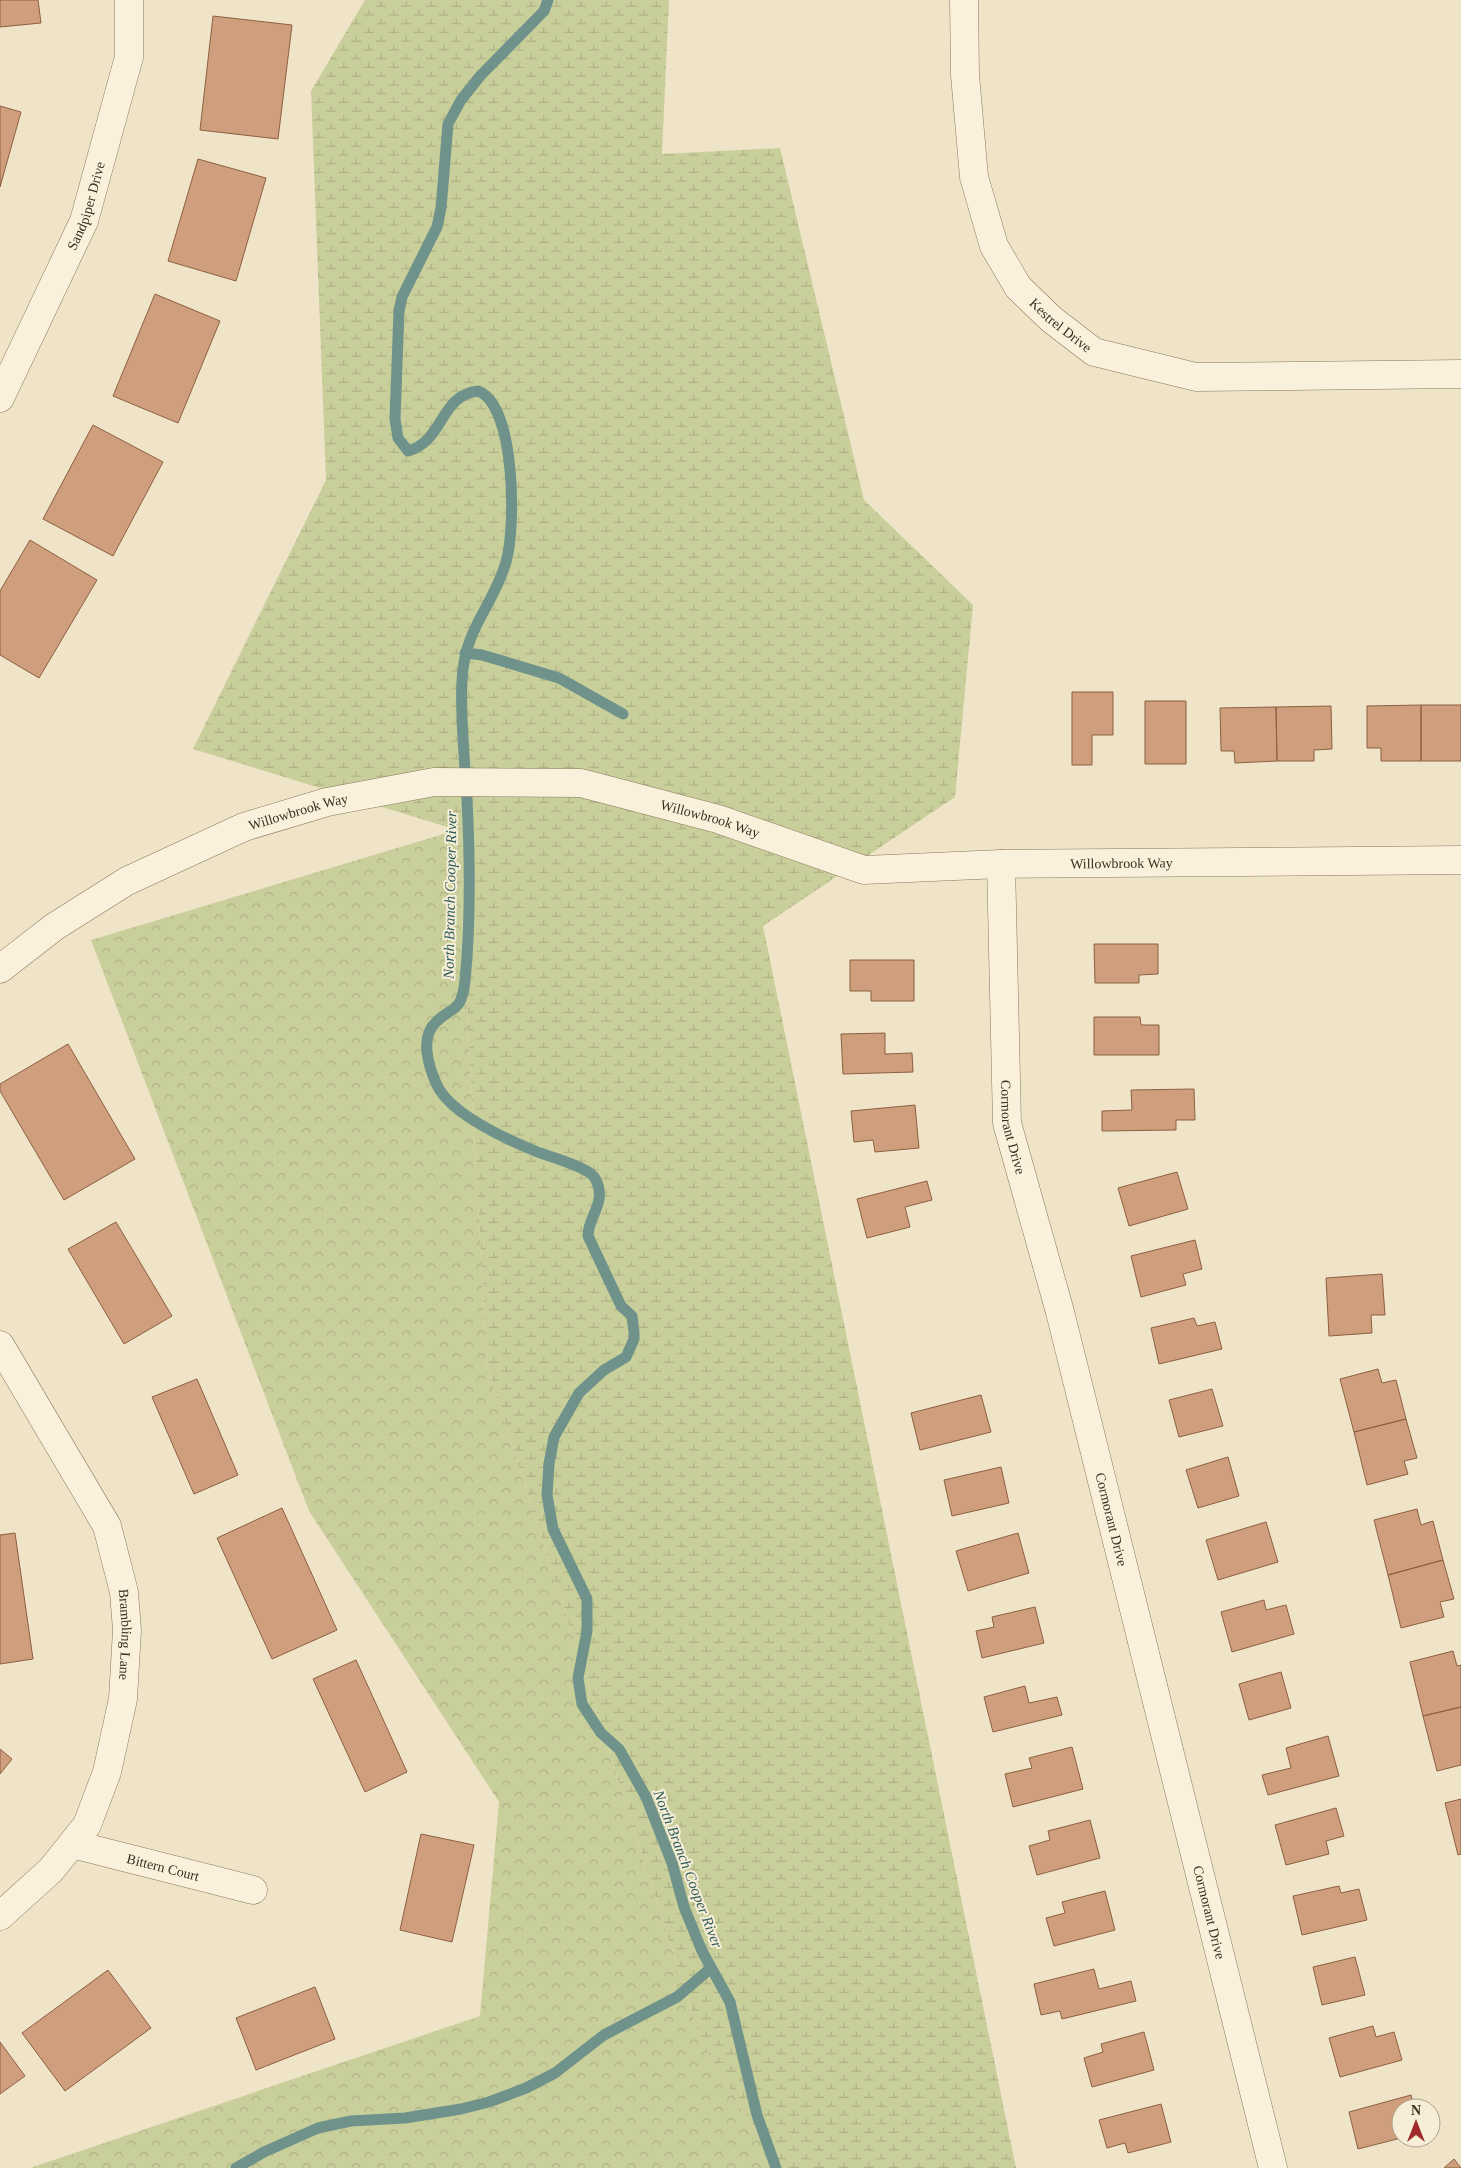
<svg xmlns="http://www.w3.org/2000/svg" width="1461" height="2168" font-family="'Times New Roman',serif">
	<defs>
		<pattern id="forest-crowns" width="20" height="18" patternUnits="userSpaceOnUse" patternTransform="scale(1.25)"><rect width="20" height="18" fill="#c9cf9b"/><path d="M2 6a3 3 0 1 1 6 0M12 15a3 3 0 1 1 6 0" fill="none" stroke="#aeb285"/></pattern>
		<pattern id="wetland-marsh" width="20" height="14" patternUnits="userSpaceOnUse" patternTransform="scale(1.25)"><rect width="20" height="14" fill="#c9cf9b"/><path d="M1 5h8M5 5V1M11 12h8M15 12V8" fill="none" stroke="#aeb285"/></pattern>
	</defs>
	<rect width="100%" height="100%" fill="#f0e4c8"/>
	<!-- forest -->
	<path fill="url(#forest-crowns)" d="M457 830 487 1366 702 2044 779 2168H30L480 2016 499 1802 309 1511 91 940Z"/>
	<!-- wetland -->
	<path fill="url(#wetland-marsh)" d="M365 0H669L662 154 780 148 864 500 973 605 955 797 763 926 1016 2168H779L702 2044 487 1366 457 830 193 749 326 480 311 91Z"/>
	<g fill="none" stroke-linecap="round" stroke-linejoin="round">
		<!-- stream -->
		<path stroke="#6f938a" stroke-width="11" d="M548 0 544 11 481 75 461 100 448 124 441 208 437 227 402 297 399 311 395 419 398 438 408 451C444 441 440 395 478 391 516 405 516 529 506 562 493 607 464 628 462 681 460 720 465 760 467 799 470 859 471 921 465 981 461 1013 454 1005 436 1022 420 1037 428 1065 436 1083 448 1113 506 1139 535 1151 549 1157 591 1167 596 1180 607 1203 588 1216 588 1236L621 1306 632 1316 634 1332V1339L626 1357 604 1370 579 1393 554 1437 549 1464 547 1495 553 1529 587 1599V1631L578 1678 582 1704 601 1733 619 1749 646 1797 672 1863 684 1907 702 1951 730 2002 757 2115 776 2168
			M465 653 482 655 559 678 623 714
			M236 2168 264 2152 318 2128 351 2121 405 2118 461 2109 489 2102 526 2088 555 2073 604 2035 677 1997 711 1968"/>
	</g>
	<!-- building -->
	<path fill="#cf9f7d" stroke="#8d5f41" d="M0 0H38L41 23 0 27Z
		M213 16 292 25 278 139 200 130Z
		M0 106 21 112 0 187Z
		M198 159 266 178 236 281 168 261Z
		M155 294 220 321 178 423 113 396Z
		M93 425 163 462 113 556 43 519Z
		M30 540 97 580 39 678 0 655V591Z
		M1072 692H1113V735H1092V765H1072Z
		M1145 701H1186V764H1145Z
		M1421 705H1461V761H1421Z
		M1421 705V761H1381V748H1367V706Z
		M1331 706 1332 749 1314 750V761H1277L1276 707Z
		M1276 707 1277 761 1235 763 1234 751H1221L1220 708Z
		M1094 944H1158V974L1139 975V983H1095Z
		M850 960H914V1001H871V991H850Z
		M1094 1017H1140L1141 1025H1159V1055H1094Z
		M885 1033V1054L912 1053 913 1072 843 1074 841 1034Z
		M68 1044 135 1159 64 1200 0 1091V1084Z
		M1194 1089 1195 1120H1176V1130L1102 1131V1111L1132 1110 1131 1090Z
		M915 1105 919 1148 875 1152 873 1140 854 1142 851 1111Z
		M1177 1172 1188 1209 1129 1226 1118 1188Z
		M927 1181 932 1200 905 1207 910 1227 867 1238 857 1199Z
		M116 1222 172 1316 124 1344 68 1249Z
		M1195 1240 1202 1269 1183 1274 1186 1285 1141 1297 1131 1256Z
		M1382 1274 1385 1315H1371L1372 1333 1329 1336 1326 1278Z
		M1194 1318 1197 1326 1215 1322 1222 1349 1159 1364 1151 1328Z
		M1378 1369 1382 1383 1396 1380 1406 1419 1354 1432 1340 1379Z
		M197 1379 238 1475 194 1494 152 1397Z
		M1212 1389 1223 1426 1179 1437 1169 1400Z
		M981 1395 991 1432 920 1450 911 1413Z
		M1406 1419 1417 1458 1404 1461 1408 1474 1367 1485 1354 1432Z
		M1228 1457 1239 1496 1198 1508 1186 1470Z
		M1001 1467 1009 1503 952 1516 944 1480Z
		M282 1508 337 1630 272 1659 217 1538Z
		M1417 1509 1421 1525 1433 1521 1443 1560 1388 1575 1374 1520Z
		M1266 1522 1278 1562 1218 1580 1206 1540Z
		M15 1533 33 1659 0 1664V1535Z
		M1018 1533 1029 1573 968 1591 956 1551Z
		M1443 1560 1454 1599 1440 1602 1444 1617 1401 1628 1388 1575Z
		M1264 1600 1266 1610 1286 1605 1294 1634 1232 1652 1221 1612Z
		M1035 1607 1044 1643 982 1658 976 1631 994 1627 992 1617Z
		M1453 1651 1457 1666 1461 1665V1707L1423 1716 1410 1662Z
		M356 1660 407 1772 365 1792 313 1679Z
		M1281 1672 1291 1708 1249 1720 1239 1684Z
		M1025 1686 1029 1703 1057 1697 1062 1715 993 1732 984 1697Z
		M1461 1707V1765L1437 1771 1423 1716Z
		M1328 1736 1339 1776 1268 1795 1262 1775 1291 1768 1286 1748Z
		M1072 1747 1083 1789 1013 1807 1005 1774 1032 1768 1029 1758Z
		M0 1749 12 1759 0 1774Z
		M1461 1799V1854L1458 1855 1445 1803Z
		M1336 1808 1344 1836 1326 1841 1329 1854 1286 1865 1275 1825Z
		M1090 1820 1100 1858 1037 1875 1029 1846 1050 1840 1048 1831Z
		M421 1834 474 1845 452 1942 400 1930Z
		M1339 1886 1341 1893 1359 1889 1367 1920 1302 1935 1293 1896Z
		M1105 1891 1115 1930 1054 1946 1046 1918 1065 1913 1062 1902Z
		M1355 1957 1365 1995 1322 2005 1313 1967Z
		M1094 1969 1099 1989 1131 1981 1136 2001 1062 2019 1060 2011 1041 2015 1034 1984Z
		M108 1970 151 2028 65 2091 22 2033Z
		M315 1987 335 2039 256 2070 236 2018Z
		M1373 2026 1376 2037 1394 2032 1402 2060 1340 2077 1329 2038Z
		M1144 2032 1154 2070 1092 2087 1084 2058 1103 2052 1101 2044Z
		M0 2042 25 2076 0 2094Z
		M1411 2095 1414 2108H1401V2138L1358 2149 1349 2112Z
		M1161 2104 1171 2142 1128 2153 1125 2143 1107 2148 1099 2120Z
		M1454 2159 1461 2168H1444Z"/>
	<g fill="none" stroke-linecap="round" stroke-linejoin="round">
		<!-- street casing -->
		<g stroke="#8d765c" stroke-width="29">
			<g id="street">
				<path id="s1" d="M964 0 965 75 974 177 994 246 1018 287 1051 319 1094 352 1196 377 1461 374"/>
				<path id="s2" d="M0 398 84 221 129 57V0"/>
				<path id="s3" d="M1001 864 1007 1123 1060 1312 1273 2168"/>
				<path id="s4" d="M0 969 54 927 127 881 244 827 327 802 434 782 581 783 718 819 864 870 1001 864 1461 860"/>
				<path id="s5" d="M0 1345 107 1526 124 1592 127 1630 123 1699 107 1772 87 1825 51 1870 0 1916"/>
				<path id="s6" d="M72 1844 253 1890"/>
			</g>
		</g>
		<!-- street -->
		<use href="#street" stroke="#faf1dc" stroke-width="28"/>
	</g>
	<g text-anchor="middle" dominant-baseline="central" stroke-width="4" stroke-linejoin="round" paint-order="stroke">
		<!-- street labels -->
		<g font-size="14" fill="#3d2e20" stroke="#f7eed8">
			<text stroke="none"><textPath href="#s2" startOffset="211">Sandpiper Drive</textPath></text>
			<text stroke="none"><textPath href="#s1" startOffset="354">Kestrel Drive</textPath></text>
			<text stroke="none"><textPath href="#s4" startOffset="340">Willowbrook Way</textPath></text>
			<text stroke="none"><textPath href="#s4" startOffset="760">Willowbrook Way</textPath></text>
			<text stroke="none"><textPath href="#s4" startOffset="1180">Willowbrook Way</textPath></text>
			<text stroke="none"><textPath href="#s3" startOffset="264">Cormorant Drive</textPath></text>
			<text stroke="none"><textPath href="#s3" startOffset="669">Cormorant Drive</textPath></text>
			<text stroke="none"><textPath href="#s5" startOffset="321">Brambling Lane</textPath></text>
			<text stroke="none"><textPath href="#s6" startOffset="94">Bittern Court</textPath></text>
			<text stroke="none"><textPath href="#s3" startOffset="1074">Cormorant Drive</textPath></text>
		</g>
		<!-- water labels -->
		<g font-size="15" font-style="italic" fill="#2f5d5a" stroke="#f7eed8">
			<text transform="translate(450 895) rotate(-89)">North Branch Cooper River</text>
			<text transform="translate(688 1869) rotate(69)">North Branch Cooper River</text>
		</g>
	</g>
	<!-- north arrow -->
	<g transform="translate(1416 2123)"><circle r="24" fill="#f7eed8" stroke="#ada18e"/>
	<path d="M0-4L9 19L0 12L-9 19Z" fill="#9e2a2b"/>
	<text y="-8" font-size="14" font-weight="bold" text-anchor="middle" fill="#3d2e20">N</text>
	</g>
</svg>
